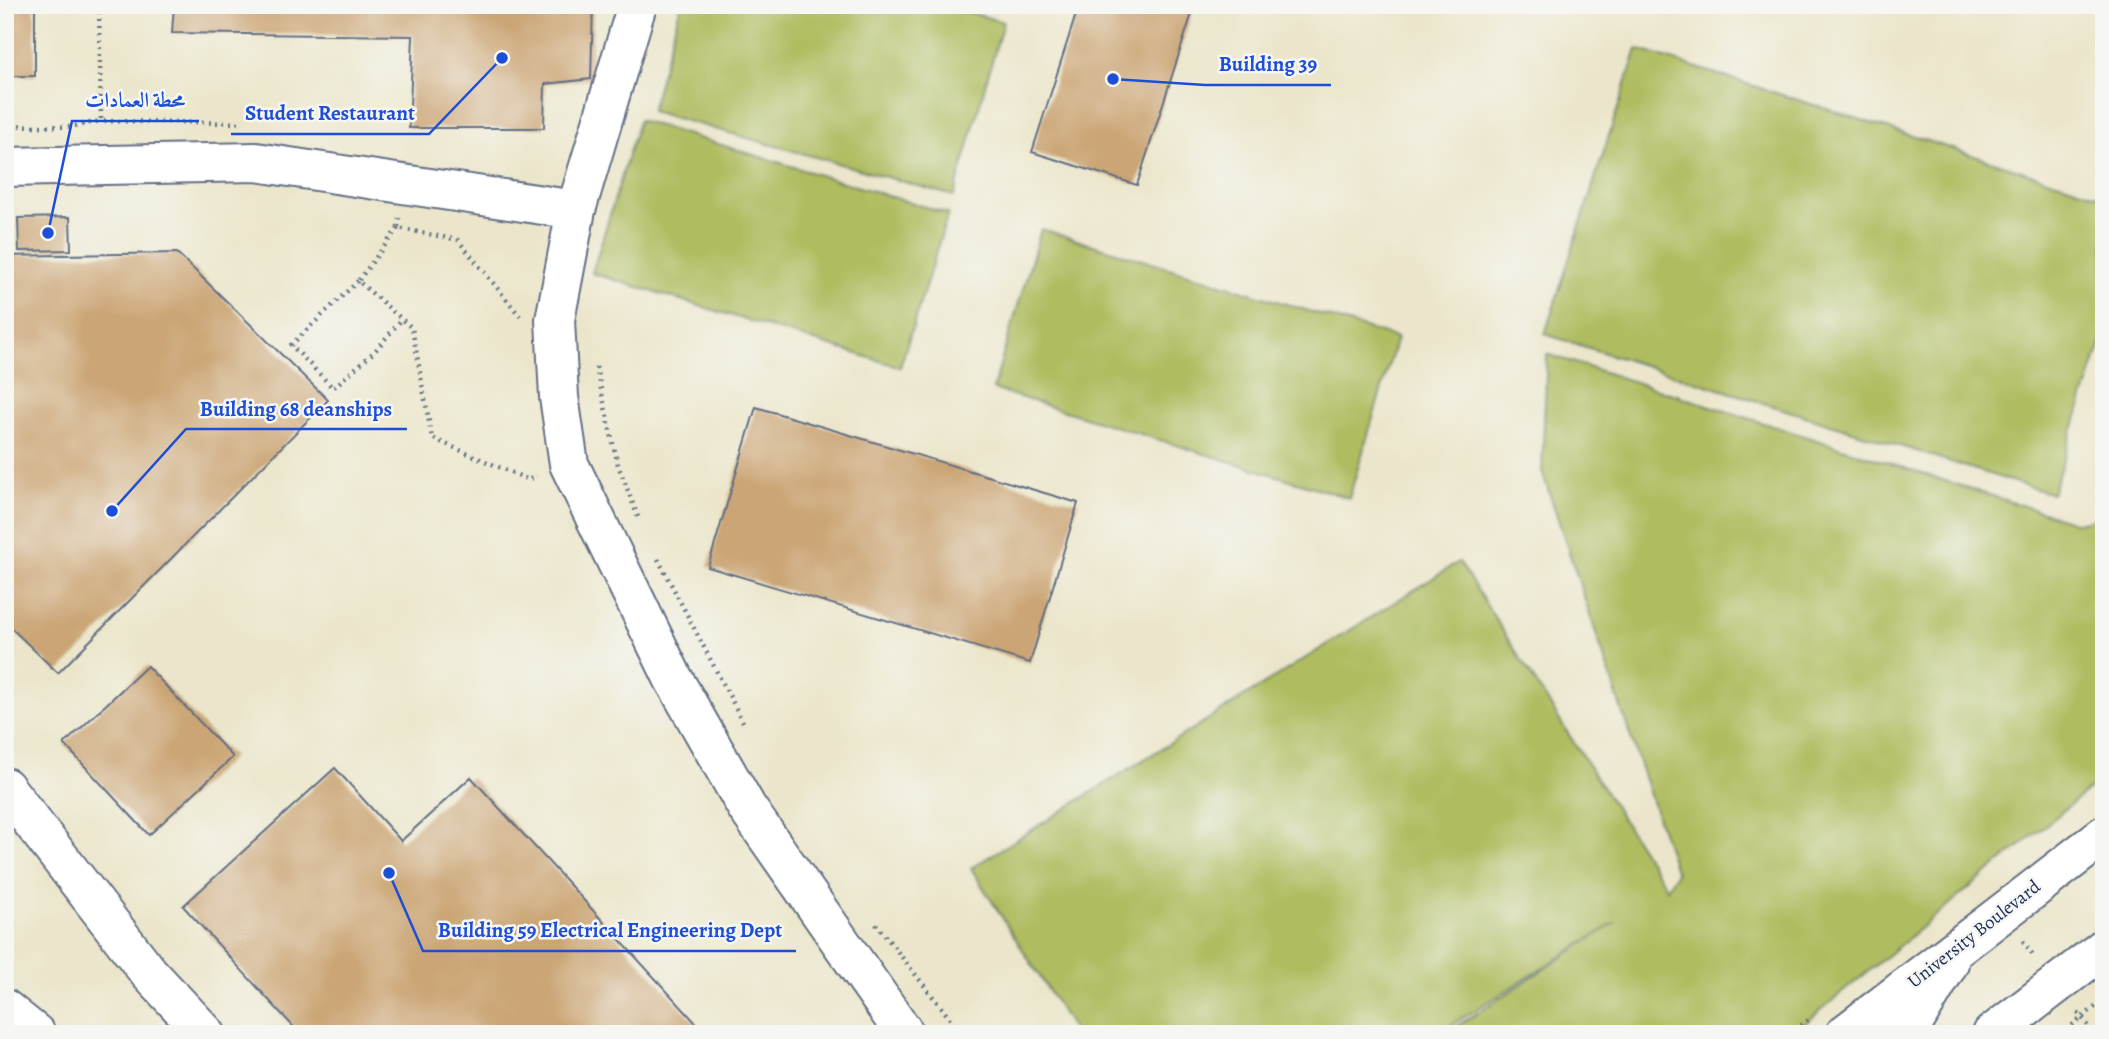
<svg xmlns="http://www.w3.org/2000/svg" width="2109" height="1039" font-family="Alegreya,Amiri,serif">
	<rect width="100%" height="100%" fill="#f6f6f2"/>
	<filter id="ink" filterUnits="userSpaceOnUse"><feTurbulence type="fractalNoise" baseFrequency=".0143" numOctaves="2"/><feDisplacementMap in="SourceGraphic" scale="14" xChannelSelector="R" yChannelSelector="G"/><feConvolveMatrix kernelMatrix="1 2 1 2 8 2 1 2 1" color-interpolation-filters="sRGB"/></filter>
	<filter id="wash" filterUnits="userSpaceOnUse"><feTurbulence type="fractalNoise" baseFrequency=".00686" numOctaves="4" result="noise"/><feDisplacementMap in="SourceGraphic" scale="28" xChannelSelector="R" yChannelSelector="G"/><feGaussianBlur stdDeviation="1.57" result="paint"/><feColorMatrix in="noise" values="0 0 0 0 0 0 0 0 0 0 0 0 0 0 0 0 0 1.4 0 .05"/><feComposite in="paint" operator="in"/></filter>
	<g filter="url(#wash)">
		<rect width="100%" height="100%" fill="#ebe6cb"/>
		<!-- green -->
		<path fill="#afbc5f" stroke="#65765e" stroke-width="2" d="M681 5H944L1003 22 954 196 651 111Z
			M1637 49 2104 197V334L2052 494 1545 334Z
			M639 120 948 214 900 367 592 273Z
			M1041 229 1397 338 1349 498 993 389Z
			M1547 354 2077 523 2104 517V777L1792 1034H1445L1616 922 1437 1034H1076L971 868 1459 562 1667 889 1676 873 1542 471Z"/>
		<g id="blocks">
			<!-- building -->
			<path fill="#cba574" d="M5 5H35V76H5Z
				M174 5H593L591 79 545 84 544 128H409L413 36 172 33Z
				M1079 5 1194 7 1137 185 1032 152Z
				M70 217 71 250 19 251 18 218Z
				M177 253 328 400 58 673 5 622V256Z
				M756 407 1078 503 1030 663 708 567Z
				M147 666 233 757 149 835 64 744Z
				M335 768 401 841 471 777 706 1034H300L183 906Z"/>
		</g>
	</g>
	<g filter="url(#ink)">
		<use href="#blocks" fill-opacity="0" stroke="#646f84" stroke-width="2"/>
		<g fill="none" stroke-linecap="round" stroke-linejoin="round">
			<!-- minor casing -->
			<g stroke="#646f84" stroke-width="42">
				<path id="minor" d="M637 5 576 210 555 320 559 397 569 464 673 678 747 808 905 1034
					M5 167 256 162 576 210
					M5 787 149 973 206 1034
					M5 1009 36 1034
					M1845 1034 2104 835
					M1902 1034 1912 1026 1949 963
					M1992 1034 2104 948"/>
			</g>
			<!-- path -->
			<path stroke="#646f84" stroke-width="4.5" stroke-dasharray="2 5" stroke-linecap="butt" d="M99 5 101 121 241 123
				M5 125 68 127 101 121
				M399 218 398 228 458 240 520 316
				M398 228 358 281 412 328 432 438 529 480 536 475
				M358 281 291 345 333 388 375 351 402 319
				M596 367 618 465 638 517
				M658 559 743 722
				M876 924 962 1034
				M2023 941 2034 956
				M2078 1013 2095 1034
				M1790 1034 1812 1017
				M2061 1034 2104 1000"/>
			<!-- minor -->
			<use href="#minor" stroke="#fff" stroke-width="38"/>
		</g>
	</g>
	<g text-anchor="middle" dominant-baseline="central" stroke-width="5" stroke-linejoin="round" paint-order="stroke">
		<!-- street labels -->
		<g font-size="19" fill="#1b2f5e" stroke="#f6f6f2">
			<text transform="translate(1974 934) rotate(-38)">University Boulevard</text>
		</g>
	</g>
	<!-- callouts -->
	<path fill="none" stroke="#1d4ed8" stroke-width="2.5" d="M1113 79L1205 85H1331M48 233L72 121H199M502 58L429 134H231M112 511L186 429H407M389 873L423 951H796"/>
	<g fill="#1d4ed8" stroke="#f6f6f2" stroke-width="2.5">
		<circle cx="1113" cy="79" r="7"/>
		<circle cx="48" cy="233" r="7"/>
		<circle cx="502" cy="58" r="7"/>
		<circle cx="112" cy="511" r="7"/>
		<circle cx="389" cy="873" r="7"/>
	</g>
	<g font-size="21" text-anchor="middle" font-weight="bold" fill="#1d4ed8" stroke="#f6f6f2" stroke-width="5" stroke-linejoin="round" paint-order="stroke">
		<text x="1268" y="71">Building 39</text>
		<text x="135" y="107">محطة العمادات</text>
		<text x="330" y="120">Student Restaurant</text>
		<text x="296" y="416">Building 68 deanships</text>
		<text x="610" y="937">Building 59 Electrical Engineering Dept</text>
	</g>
	<!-- margin -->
	<rect width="2109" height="1039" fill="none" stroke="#f6f6f2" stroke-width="28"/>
</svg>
